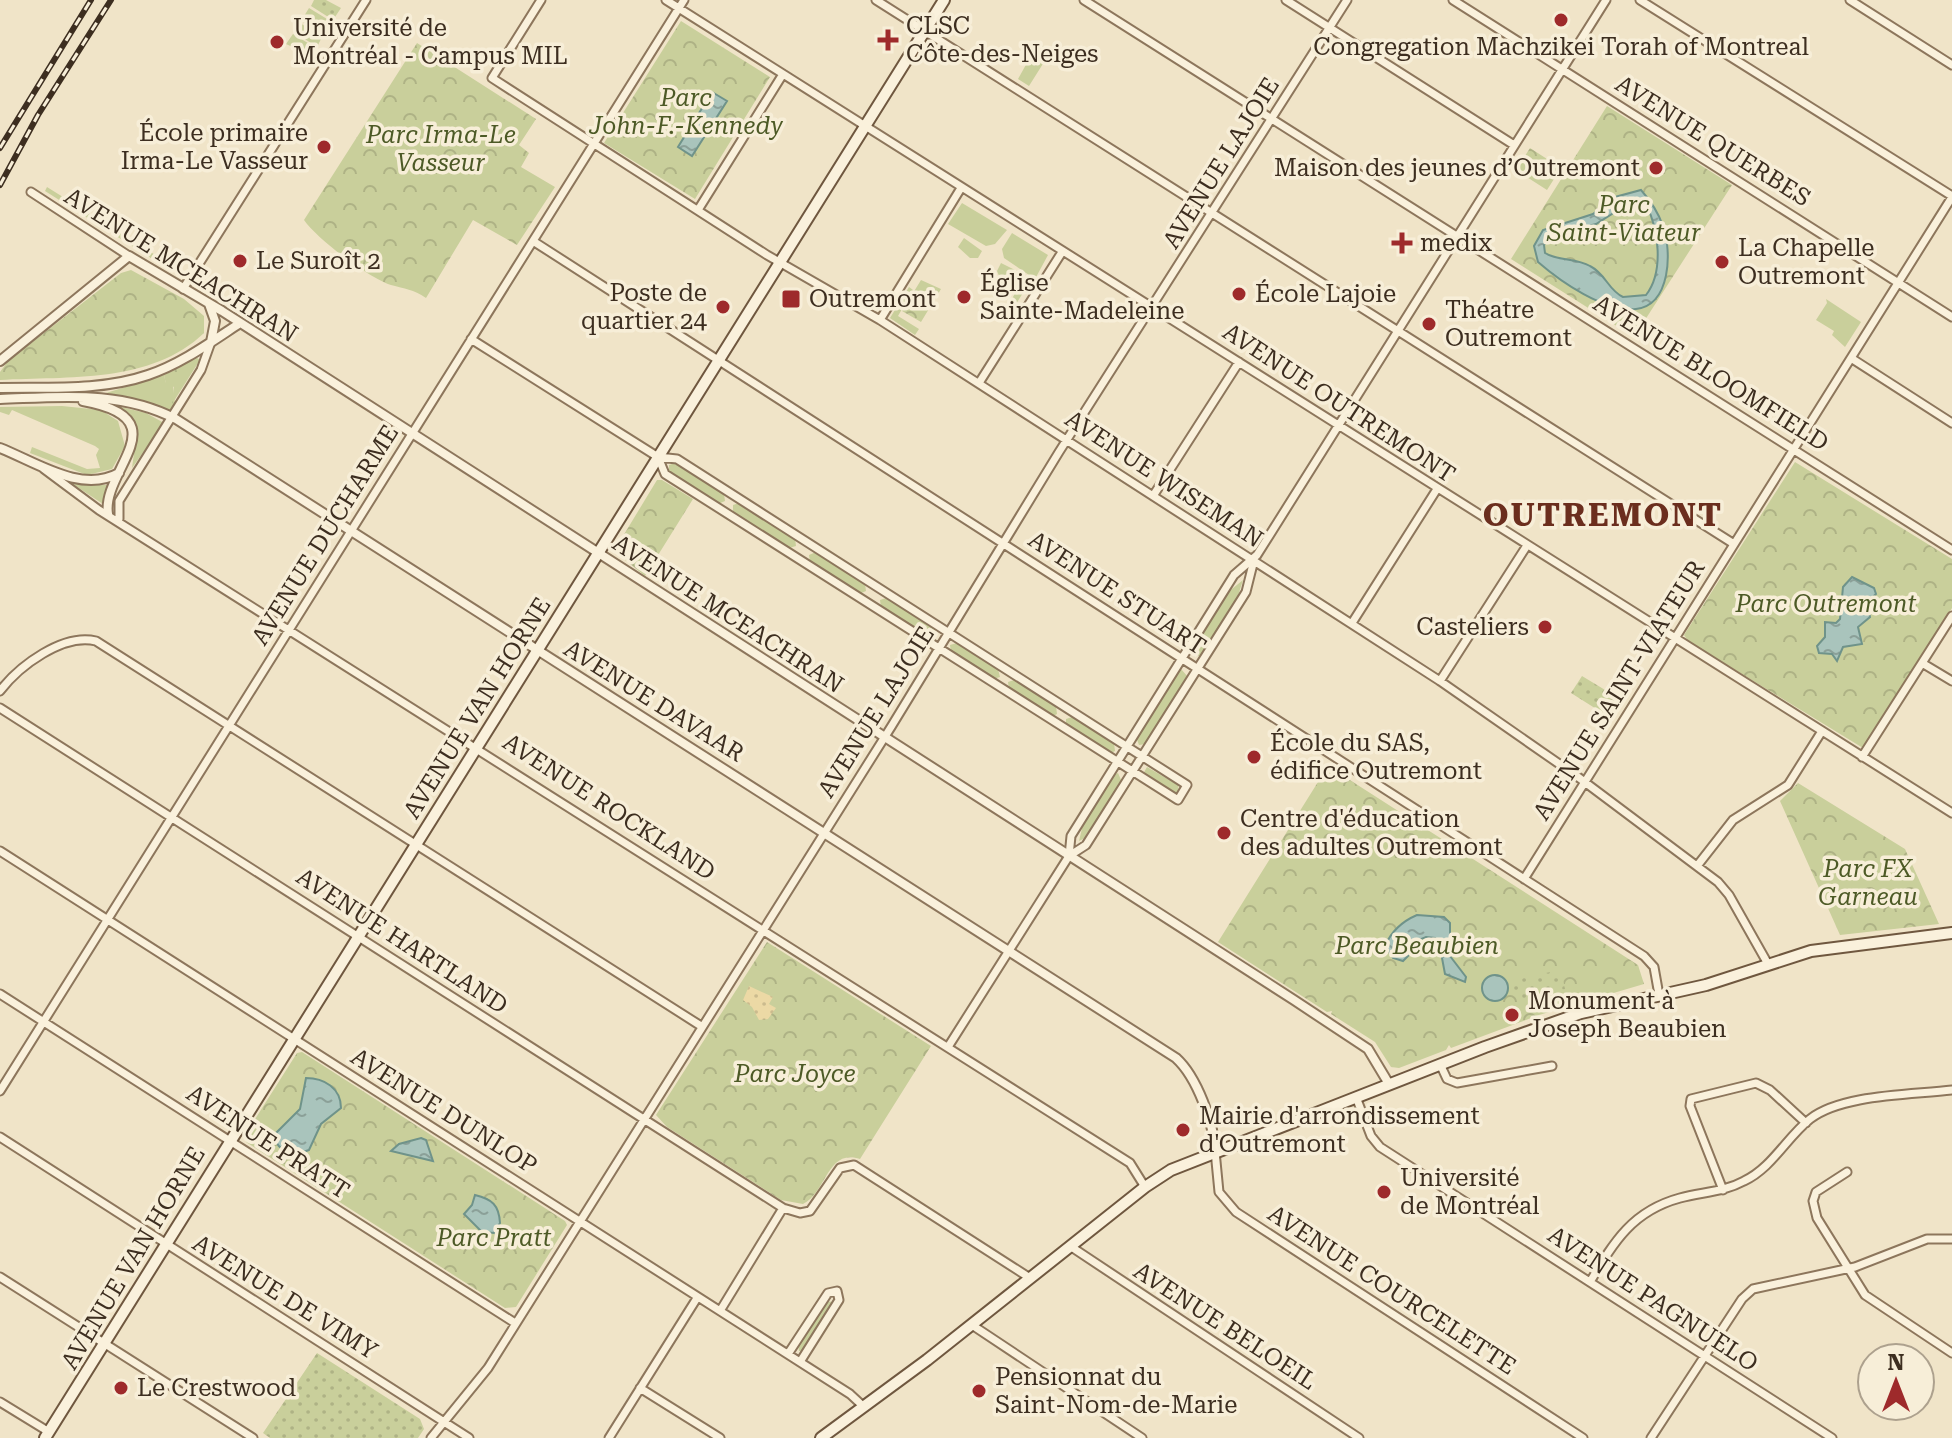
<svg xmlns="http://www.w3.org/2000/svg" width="1952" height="1438" font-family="'Roboto Serif',serif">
	<defs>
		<pattern id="forest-crowns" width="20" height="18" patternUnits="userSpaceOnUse" patternTransform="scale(2)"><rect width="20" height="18" fill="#c9cf9b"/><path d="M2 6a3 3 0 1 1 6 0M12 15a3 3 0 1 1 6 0" fill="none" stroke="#aeb285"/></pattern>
		<pattern id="sand-dots" width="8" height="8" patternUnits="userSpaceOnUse" patternTransform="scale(2)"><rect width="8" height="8" fill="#ecd9a5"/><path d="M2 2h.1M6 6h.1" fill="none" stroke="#cbbb8e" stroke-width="1.8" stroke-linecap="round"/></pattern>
		<pattern id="garden-dots" width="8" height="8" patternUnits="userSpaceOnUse" patternTransform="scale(2)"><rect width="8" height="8" fill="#c9cf9b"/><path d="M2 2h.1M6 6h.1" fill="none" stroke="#aeb285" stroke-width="1.8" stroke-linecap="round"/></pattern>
		<pattern id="water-ripples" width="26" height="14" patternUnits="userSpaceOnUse" patternTransform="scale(2)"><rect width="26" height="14" fill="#a9c4bc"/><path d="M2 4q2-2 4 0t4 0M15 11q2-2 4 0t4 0" fill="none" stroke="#8ba098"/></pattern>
	</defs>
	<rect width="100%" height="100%" fill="#f0e4c8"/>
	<!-- grass -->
	<path fill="#c9cf9b" d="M309 8 332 22 324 35 301 21Z
		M300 23 322 37 317 47 294 32Z
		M293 34 316 48 309 58 308 54 286 44Z
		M47 187 176 268 173 272 45 191Z
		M962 203 1007 230 995 244 986 246 948 224Z
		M1012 233 1048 255 1035 279 1004 258 1002 249Z
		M964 238 982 251 978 258H970L958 247Z
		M1001 263 1017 271 1009 284 1003 281 994 293 988 289 1000 278 997 271Z
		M1020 273 1031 280 1016 304 1011 301 1017 289 1012 286Z
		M909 287 913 290 898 316 919 329 915 335 890 318Z
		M1826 299 1861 322 1845 347 1832 335 1834 331 1816 320 1827 303Z
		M164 375 166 383 173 385 175 404 170 412 140 400 106 393Z
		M62 406 101 410 118 421 125 446 112 469 87 475 30 453 32 447 87 469 100 468 96 455 99 449 95 446 12 410 9 415 0 412V407Z
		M117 406 146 413 164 423 132 468C135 444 142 425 117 406Z
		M675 463 724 494 725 501 718 504 669 472V465Z
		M62 477 86 485H109L103 504Z
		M739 503 795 538 796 546 789 548 733 512V505Z
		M816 552 865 584 866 591 859 594 810 562 809 555Z
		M1243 580 1237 599 1202 655 1194 657 1192 649 1227 593Z
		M886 598 935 628V637L929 638 881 607 880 600Z
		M957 643 998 669 1000 677 993 679 951 652 950 645Z
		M1181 669 1188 677 1146 744 1139 745 1136 737Z
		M1014 680 1056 706 1057 714 1053 716 1009 689 1008 682Z
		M1072 717 1114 743 1115 751 1111 753 1066 726V719Z
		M1147 767 1178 785 1179 792 1173 794 1143 774Z
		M1118 773 1122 782 1087 837 1079 841 1084 820 1112 776Z
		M826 1301 832 1302V1306L803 1351H799L798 1345Z"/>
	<!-- forest -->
	<path fill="url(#forest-crowns)" d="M681 21 770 77 695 199 604 143Z
		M417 43 536 119 519 145 529 153 521 167 555 187 517 245 473 220 426 298C413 289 405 289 391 285 369 278 317 239 304 220Z
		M1038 43 1051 51 1029 86 1018 79Z
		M1607 106 1732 185 1634 337 1511 259Z
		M1530 148 1561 168 1547 190 1516 170Z
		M131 270 184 299 204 316V333C151 384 68 376 0 380V372L8 361 121 273Z
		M921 280 941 289 921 322 902 311Z
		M196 357 200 360 172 404 174 387 166 384 164 375Z
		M1795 462 1952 559V608L1863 748 1688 641 1684 635Z
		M657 480H662L693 499 645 576 614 551Z
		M1328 766 1638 965 1644 984 1539 1015 1451 1048 1449 1045 1446 1050 1399 1068 1391 1067 1375 1042 1331 1014 1332 1011 1327 1012 1218 942Z
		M1798 783 1905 849 1939 924 1840 935 1780 801Z
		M767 942 931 1046 860 1159C827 1148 827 1192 803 1204L781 1200 667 1127 656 1115Z
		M302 1052 565 1221 567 1225 516 1307 505 1308 246 1142 245 1135 297 1053Z"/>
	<!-- sand -->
	<path fill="url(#sand-dots)" d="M749 986 773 997 769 1004 776 1008 768 1019 759 1020 752 1007 743 1000Z"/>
	<!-- garden -->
	<path fill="url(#garden-dots)" d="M314 0H326L341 8 333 20 311 6Z
		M1582 676 1620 699 1609 717 1571 693Z
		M1561 970 1565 989 1517 1000 1512 985 1525 977Z
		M317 1353 420 1419 424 1429 418 1438H270L263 1433Z"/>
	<!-- water -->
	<path fill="url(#water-ripples)" stroke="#6f938a" stroke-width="2" fill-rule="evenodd" d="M712 92 727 101 692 156 678 147Z
		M1641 190C1650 200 1658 212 1663 226 1672 251 1671 305 1636 309 1604 312 1561 282 1538 262L1534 246 1543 230 1593 214 1615 197ZM1631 202 1646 205C1659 229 1664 272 1646 295L1623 297C1608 290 1606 274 1590 266 1576 258 1558 261 1545 253L1544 245 1551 236 1596 224Z
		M1852 577 1874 588 1876 594 1867 602 1870 617 1858 627 1862 644 1843 647 1837 661 1832 654 1819 653 1817 646 1825 637V622L1836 623 1840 619 1843 587Z
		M1417 915 1444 917 1450 923V956L1466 977 1465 982 1445 974 1442 958 1446 953 1435 938 1426 937 1414 942 1411 953 1403 961 1393 958 1385 946C1391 932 1403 921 1417 915Z
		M1482 988a13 13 0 1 1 26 0a13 13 0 1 1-26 0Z
		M306 1078C324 1078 341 1088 341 1108L321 1124 309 1150C296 1156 283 1154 276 1142V1133L300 1109Z
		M421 1138 426 1140 433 1161 391 1151 399 1144Z
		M475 1195C492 1199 499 1205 500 1223L494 1233 482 1232 464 1214 472 1205Z"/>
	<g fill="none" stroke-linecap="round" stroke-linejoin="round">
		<!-- minor casing -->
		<g stroke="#8d765c" stroke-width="11">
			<path id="minor" d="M541 0 492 78 767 255 880 320 1440 681 1578 777 1718 882 1729 895 1768 964
				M666 0 1952 813
				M876 0 1734 544
				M1084 0 1952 550
				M1286 0 1514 145
				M1453 0 1952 317
				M1640 0 1952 196
				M1850 0 1952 65
				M31 192 129 256
				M698 210 783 74
				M533 241 1644 956 1654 967 1659 995
				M183 289 366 0
				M880 320 961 188
				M471 339 658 457 677 459 1187 785 1178 800 665 474 658 457
				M1851 358 1952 423
				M979 383 1062 252
				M44 469 99 510 1130 1163 1145 1187
				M1153 496 1239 362
				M119 519V501L201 370 211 342
				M1352 623 1437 489
				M1922 663 1952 681
				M1440 681 1526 547
				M0 691C19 666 63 633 96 641L701 1026
				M0 708 783 1208 800 1213 810 1211 840 1168 854 1165 1030 1278
				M1862 757 1952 616
				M0 851 850 1394 864 1407
				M1069 856 1071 836 1234 575 1257 555 1606 0
				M1697 866 1733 820 1788 785 1822 731
				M1524 879 1952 197
				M0 994 515 1323
				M948 1047 1069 856 1086 845 1246 592 1254 560
				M1440 1064 1447 1079 1457 1083 1552 1066
				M0 1091 684 0
				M1356 1097 1371 1136 1380 1147 1832 1438
				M0 1137 469 1438
				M1215 1151 1219 1192 1236 1212 1583 1438
				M1847 1172 1816 1192 1813 1201 1817 1218 1865 1295 1952 1353
				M1723 1190 1690 1106 1691 1099 1756 1083 1770 1090 1806 1123
				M1070 1246 1359 1438
				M0 1277 253 1438
				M1590 1282C1614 1242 1632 1211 1680 1198 1702 1192 1724 1192 1744 1181 1772 1168 1787 1137 1810 1119 1842 1094 1912 1095 1952 1090
				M720 1311 783 1208
				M972 1325 1142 1438
				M788 1354 828 1293 837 1291 839 1300 800 1362
				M640 1388 720 1438
				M0 1402 49 1432
				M431 1438 488 1368 891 727 1059 452 1347 0
				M609 1438 697 1298
				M1651 1438 1742 1299 1753 1289 1855 1267 1927 1239H1952"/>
		</g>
		<!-- tertiary casing -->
		<g stroke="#8d765c" stroke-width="12">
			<path id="tertiary" d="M209 304 215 321 211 342
				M0 361 129 256 222 311 1294 1000 1368 1049 1389 1084
				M0 388C48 387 102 391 148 375 181 364 211 342 240 323
				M0 399C61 397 120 390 176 419L1176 1058C1197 1077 1214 1124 1215 1151
				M83 401C182 419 101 470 108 514
				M0 448C36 462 81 494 119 473"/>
		</g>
		<!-- secondary casing -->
		<g stroke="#6f573f" stroke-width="14">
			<path id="secondary" d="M45 1438 944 0
				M821 1438 927 1360 1145 1187 1171 1170 1485 1047 1581 1013 1706 985 1811 951 1952 933"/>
		</g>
		<!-- minor -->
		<use href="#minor" stroke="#faf1dc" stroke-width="7"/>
		<!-- tertiary -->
		<use href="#tertiary" stroke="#faf1dc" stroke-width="8"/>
		<!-- secondary -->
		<use href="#secondary" stroke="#faf1dc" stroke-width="10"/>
		<!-- rail casing -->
		<g stroke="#3d2e20" stroke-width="6">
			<path id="rail" d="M0 148 91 0
				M0 185 38 115 111 0"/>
		</g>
		<!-- rail -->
		<use href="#rail" stroke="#f7eed8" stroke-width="3" stroke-dasharray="9" stroke-linecap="butt"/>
	</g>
	<!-- markers -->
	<g fill="#9e2a2b" stroke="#f7eed8" stroke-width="3">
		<circle cx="1561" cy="20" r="8"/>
		<path d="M884 28h8v8h8v8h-8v8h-8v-8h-8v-8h8z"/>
		<circle cx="277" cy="42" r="8"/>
		<circle cx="324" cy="147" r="8"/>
		<circle cx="1656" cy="168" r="8"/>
		<path d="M1398 231h8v8h8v8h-8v8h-8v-8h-8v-8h8z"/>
		<circle cx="240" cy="261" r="8"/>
		<circle cx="1722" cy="262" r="8"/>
		<circle cx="1239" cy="294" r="8"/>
		<circle cx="964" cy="297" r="8"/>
		<rect x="781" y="289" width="20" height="20" rx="4"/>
		<circle cx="723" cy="307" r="8"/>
		<circle cx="1429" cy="324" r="8"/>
		<circle cx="1545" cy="627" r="8"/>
		<circle cx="1254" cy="757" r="8"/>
		<circle cx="1224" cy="833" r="8"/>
		<circle cx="1512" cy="1015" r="8"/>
		<circle cx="1183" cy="1130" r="8"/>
		<circle cx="1384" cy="1192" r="8"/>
		<circle cx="121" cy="1388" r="8"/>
		<circle cx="979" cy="1391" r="8"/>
	</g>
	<g text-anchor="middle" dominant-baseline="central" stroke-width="7" stroke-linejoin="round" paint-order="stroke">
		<!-- poi labels -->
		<g font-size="24" fill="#3d2e20" stroke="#f7eed8" text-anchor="start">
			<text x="906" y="26">CLSC<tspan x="906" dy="28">Côte-des-Neiges</tspan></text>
			<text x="293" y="28">Université de<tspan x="293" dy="28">Montréal - Campus MIL</tspan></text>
			<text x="1561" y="47" text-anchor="middle">Congregation Machzikei Torah of Montreal</text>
			<text x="308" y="133" text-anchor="end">École primaire<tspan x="308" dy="28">Irma-Le Vasseur</tspan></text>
			<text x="1640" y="168" text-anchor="end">Maison des jeunes d’Outremont</text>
			<text x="1420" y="243">medix</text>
			<text x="1738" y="248">La Chapelle<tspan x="1738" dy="28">Outremont</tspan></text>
			<text x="256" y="261">Le Suroît 2</text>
			<text x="980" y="283">Église<tspan x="980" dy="28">Sainte-Madeleine</tspan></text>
			<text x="707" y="293" text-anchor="end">Poste de<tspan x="707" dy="28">quartier 24</tspan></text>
			<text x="1255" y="294">École Lajoie</text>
			<text x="809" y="299">Outremont</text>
			<text x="1445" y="310">Théatre<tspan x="1445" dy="28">Outremont</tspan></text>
			<text x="1529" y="627" text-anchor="end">Casteliers</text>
			<text x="1270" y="743">École du SAS,<tspan x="1270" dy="28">édifice Outremont</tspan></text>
			<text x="1240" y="819">Centre d'éducation<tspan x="1240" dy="28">des adultes Outremont</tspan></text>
			<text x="1528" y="1001">Monument à<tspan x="1528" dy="28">Joseph Beaubien</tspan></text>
			<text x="1199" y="1116">Mairie d'arrondissement<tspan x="1199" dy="28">d'Outremont</tspan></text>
			<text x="1400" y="1178">Université<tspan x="1400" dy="28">de Montréal</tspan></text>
			<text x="995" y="1377">Pensionnat du<tspan x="995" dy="28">Saint-Nom-de-Marie</tspan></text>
			<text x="137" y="1388">Le Crestwood</text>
		</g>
		<!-- park labels -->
		<g font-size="24" font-style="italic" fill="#4d5a26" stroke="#f7eed8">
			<text x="686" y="98">Parc<tspan x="686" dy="28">John-F.-Kennedy</tspan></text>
			<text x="441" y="135">Parc Irma-Le<tspan x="441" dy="28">Vasseur</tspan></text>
			<text x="1624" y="205">Parc<tspan x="1624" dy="28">Saint-Viateur</tspan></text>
			<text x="1826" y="604">Parc Outremont</text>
			<text x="1868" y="869">Parc FX<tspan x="1868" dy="28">Garneau</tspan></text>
			<text x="1417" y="946">Parc Beaubien</text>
			<text x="795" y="1074">Parc Joyce</text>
			<text x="494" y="1238">Parc Pratt</text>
		</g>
		<!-- street labels -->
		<g font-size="24" fill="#3d2e20" stroke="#f7eed8">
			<text transform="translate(1713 141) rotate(32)">AVENUE QUERBES</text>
			<text transform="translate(1221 163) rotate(-58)">AVENUE LAJOIE</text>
			<text transform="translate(181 265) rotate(32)">AVENUE MCEACHRAN</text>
			<text transform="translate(1711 373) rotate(32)">AVENUE BLOOMFIELD</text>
			<text transform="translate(1339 403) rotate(33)">AVENUE OUTREMONT</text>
			<text transform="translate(1164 479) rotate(33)">AVENUE WISEMAN</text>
			<text transform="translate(325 535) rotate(-58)">AVENUE DUCHARME</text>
			<text transform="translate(1117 593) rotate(33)">AVENUE STUART</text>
			<text transform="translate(728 614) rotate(33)">AVENUE MCEACHRAN</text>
			<text transform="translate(1619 690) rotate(-58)">AVENUE SAINT-VIATEUR</text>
			<text transform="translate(654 701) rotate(32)">AVENUE DAVAAR</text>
			<text transform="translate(477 708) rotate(-58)">AVENUE VAN HORNE</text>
			<text transform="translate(876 712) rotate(-58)">AVENUE LAJOIE</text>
			<text transform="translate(609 807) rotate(33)">AVENUE ROCKLAND</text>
			<text transform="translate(402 941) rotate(33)">AVENUE HARTLAND</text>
			<text transform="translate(444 1111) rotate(32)">AVENUE DUNLOP</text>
			<text transform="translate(268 1142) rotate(33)">AVENUE PRATT</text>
			<text transform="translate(133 1258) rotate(-59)">AVENUE VAN HORNE</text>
			<text transform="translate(1392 1290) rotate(33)">AVENUE COURCELETTE</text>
			<text transform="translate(285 1297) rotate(32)">AVENUE DE VIMY</text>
			<text transform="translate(1653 1299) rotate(33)">AVENUE PAGNUELO</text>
			<text transform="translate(1225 1326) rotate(33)">AVENUE BELOEIL</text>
		</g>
		<!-- district labels -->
		<g font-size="32" font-weight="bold" letter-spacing="2" fill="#6b2e1e" stroke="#f7eed8">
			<text x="1603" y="515">OUTREMONT</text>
		</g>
	</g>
	<!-- north arrow -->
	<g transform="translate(1896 1382)"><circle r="38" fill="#f7eed8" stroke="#ada18e" stroke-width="2"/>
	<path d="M0-6L14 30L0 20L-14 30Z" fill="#9e2a2b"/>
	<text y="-12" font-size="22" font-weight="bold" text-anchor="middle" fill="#3d2e20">N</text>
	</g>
</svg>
